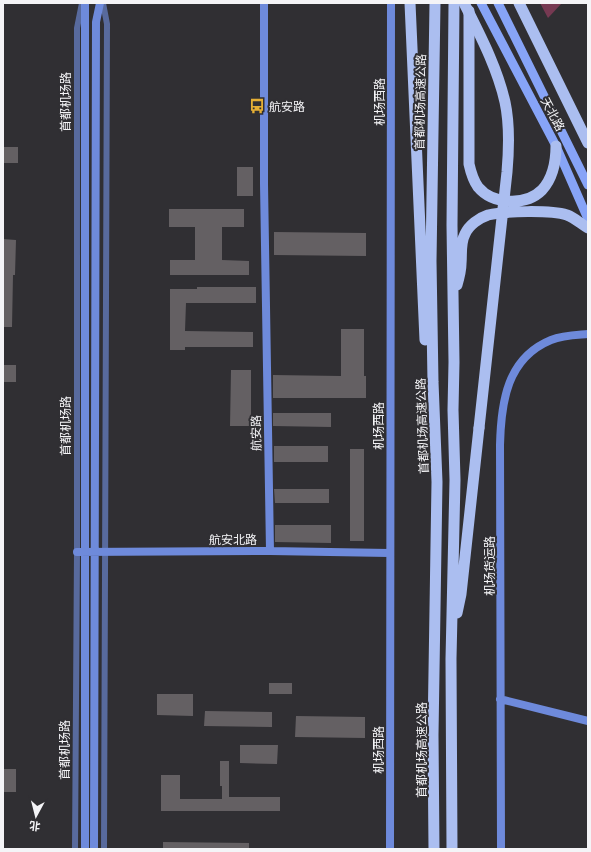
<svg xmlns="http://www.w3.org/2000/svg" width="591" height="852" font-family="Ubuntu,'Noto Sans SC',sans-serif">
	<rect width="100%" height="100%" fill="#302f33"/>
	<!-- green -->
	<path fill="#763952" d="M540 3H562L548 18Z"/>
	<!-- building -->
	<path fill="#646063" d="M3 147H18V163H3Z
		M237 167H253V196H237Z
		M169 209H244V227H222V260L249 261V275H170V260H195V227H169Z
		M274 232 366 233V256L274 255Z
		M3 239 16 240 15 275H13L12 327H3Z
		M197 287H256V303H186L185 331 253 332V347H185V350H170V289H197Z
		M341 329H364V376H366V398H273V375L341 376Z
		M3 365H16V382H3Z
		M231 370H251V426H230Z
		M273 413H331V427L273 426Z
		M274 446H328V462H274Z
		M350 449H364V541H350Z
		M274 489H329V503H275Z
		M275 525H331V543L275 542Z
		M269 683H292V694H269Z
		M157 694H193V716L157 715Z
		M205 711 272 712V727L204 726Z
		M296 716 365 717V738L295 737Z
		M240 745H278L277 764 240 763Z
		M220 761H229V797H280V811H161V775H180V799H222V786H220Z
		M3 769H16V792H3Z
		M163 842 249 843V849H163Z"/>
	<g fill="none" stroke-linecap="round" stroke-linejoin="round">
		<!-- street -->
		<path stroke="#586a9d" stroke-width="6" d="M103 3 107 24 104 849
			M75 849 77 552V28L82 3"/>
		<!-- secondary -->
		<path stroke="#6e8adb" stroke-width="8" d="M85 3V849
			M264 3V184L270 551
			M77 552 270 551 389 553
			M500 699 588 721
			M94 849 96 22 100 3
			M390 849 391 3
			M501 849 500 445C501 402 507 358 551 340 563 335 576 335 588 334"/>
		<!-- primary -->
		<path stroke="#87a4f7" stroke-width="9" d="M481 3 556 146 588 219
			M498 3 588 185"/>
		<!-- highway -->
		<path stroke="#abbef0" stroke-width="11" d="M410 3 425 340
			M519 3 588 143
			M469 11V164C471 173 473 180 478 187 493 205 526 206 542 190 553 178 556 161 556 146
			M457 285C459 278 461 271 461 264 462 254 460 243 465 234 469 225 479 218 488 215 505 211 551 210 567 215 575 218 581 224 588 228
			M457 613 461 594 479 428
			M434 849 433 735 437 482 433 382 431 261 435 3
			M452 849 451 659 455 480 453 410 454 362 452 225 454 3"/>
		<!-- highway-bridge -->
		<path stroke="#abbef0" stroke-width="11" d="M464 3C480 35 497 67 505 102 510 125 509 149 507 172L479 428"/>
	</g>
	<!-- icons -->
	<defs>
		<g id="bus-bare" transform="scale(1.2)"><path d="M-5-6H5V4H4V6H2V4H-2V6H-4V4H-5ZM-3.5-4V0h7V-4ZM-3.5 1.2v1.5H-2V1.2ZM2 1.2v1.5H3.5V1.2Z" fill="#e4ae35" stroke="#302f33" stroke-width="2.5" paint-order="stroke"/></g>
	</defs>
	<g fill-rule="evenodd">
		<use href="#bus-bare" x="257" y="106"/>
	</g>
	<g text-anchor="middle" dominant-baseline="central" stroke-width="4" stroke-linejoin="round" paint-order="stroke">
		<!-- street labels -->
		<g font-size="12" fill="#f4f4f7" stroke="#302f33">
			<text transform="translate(65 102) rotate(-90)">首都机场路</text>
			<text transform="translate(379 102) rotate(-90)">机场西路</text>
			<text transform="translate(420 102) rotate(-89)">首都机场高速公路</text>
			<text transform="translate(553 114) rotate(62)">天北路</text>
			<text transform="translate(65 426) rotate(-90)">首都机场路</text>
			<text transform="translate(378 426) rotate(-90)">机场西路</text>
			<text transform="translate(422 426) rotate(-92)">首都机场高速公路</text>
			<text transform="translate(256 433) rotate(-91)">航安路</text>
			<text x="233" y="539">航安北路</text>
			<text transform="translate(489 566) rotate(-90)">机场货运路</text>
			<text transform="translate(64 750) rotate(-90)">首都机场路</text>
			<text transform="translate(378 750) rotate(-90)">机场西路</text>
			<text transform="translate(421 750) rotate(-90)">首都机场高速公路</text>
		</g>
		<!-- poi labels -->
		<g font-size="12" fill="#f4f4f7" stroke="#302f33" text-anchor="start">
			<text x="269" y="106">航安路</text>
		</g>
	</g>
	<!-- border -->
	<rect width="591" height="852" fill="none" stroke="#f4f4f7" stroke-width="8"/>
	<!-- north arrow -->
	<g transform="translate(36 816) rotate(187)" stroke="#302f33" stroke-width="3" paint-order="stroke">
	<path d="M0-3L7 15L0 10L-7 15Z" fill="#f4f4f7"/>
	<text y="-6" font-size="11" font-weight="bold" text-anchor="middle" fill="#f4f4f7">北</text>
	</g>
</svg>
